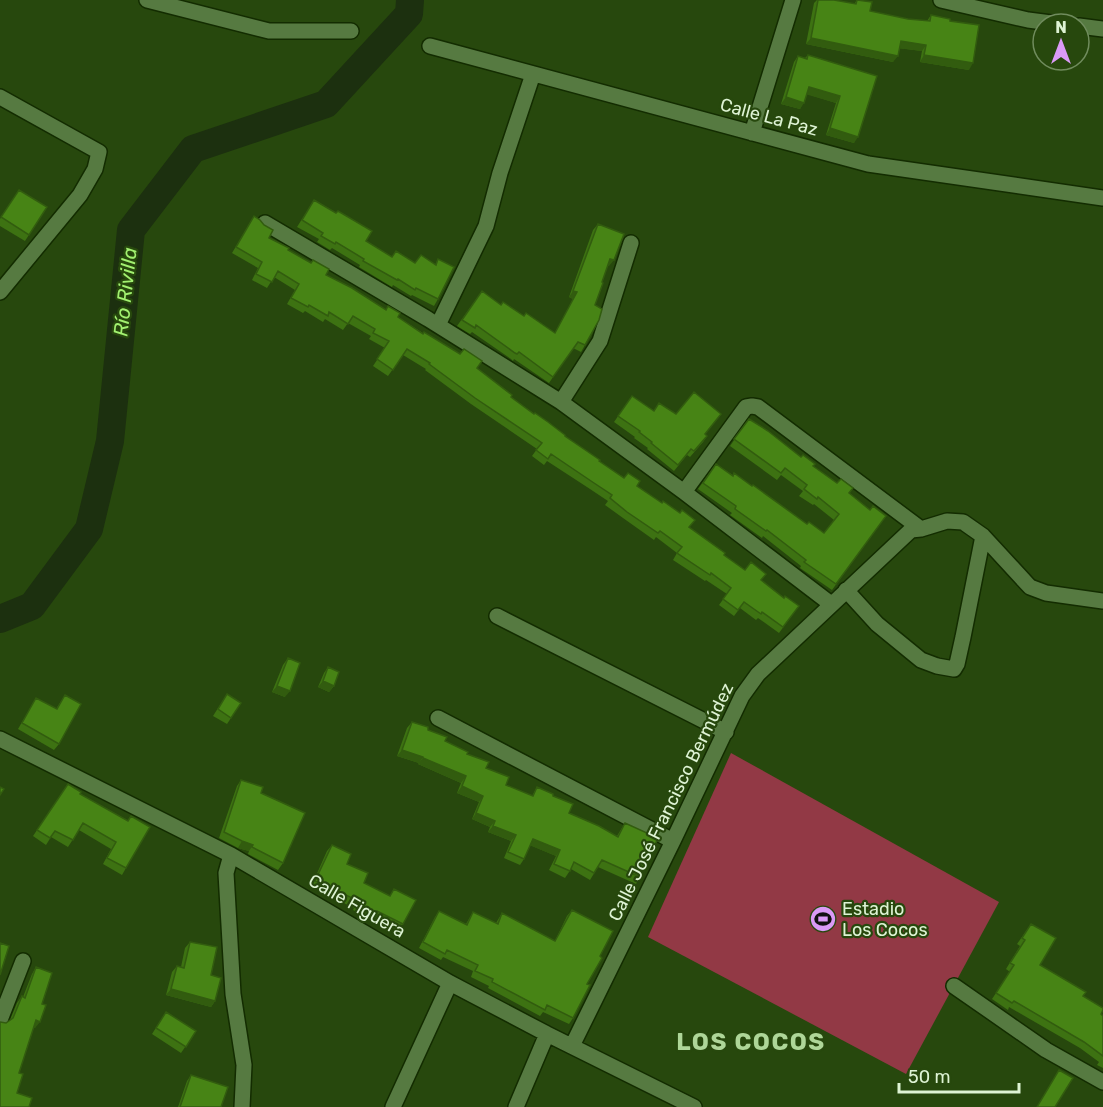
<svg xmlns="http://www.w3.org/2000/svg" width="1103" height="1107" font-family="Rubik,sans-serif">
	<rect width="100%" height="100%" fill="#27480d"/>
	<!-- green -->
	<path fill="#923945" d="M731 753 999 902 906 1074 648 937Z"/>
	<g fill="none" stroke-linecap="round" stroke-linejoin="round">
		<!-- river -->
		<path stroke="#1c300f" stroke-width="28" d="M0 619 32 606 89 529 110 441 131 230 193 149 326 104 409 14 410 0"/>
		<!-- street casing -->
		<g stroke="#132c01" stroke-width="18">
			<path id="street" d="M147 0 269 31H351
				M941 0 1028 20 1059 24
				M1079 26 1103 29
				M430 46 868 164 1103 198
				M0 97 99 152 95 169 80 195 0 292
				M752 133 793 0
				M265 223 428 319 561 402 684 492 831 604
				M438 325 486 226 500 173 533 74
				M561 402 600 341 631 243
				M684 492 746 407 752 406 758 407 921 529
				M846 590 877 624 921 660 937 666 954 669 957 664 963 637 983 536
				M497 616 726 732
				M438 718 673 841
				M0 739 231 855 450 983 547 1034 694 1107
				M231 855 226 873 233 994 244 1065 242 1107
				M954 986 1046 1050 1103 1082
				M0 1020 23 961
				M572 1046 673 841 742 696 758 674 911 530 921 529 947 521 963 522 983 536 1030 587 1046 593 1103 601
				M393 1107 450 983
				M516 1107 547 1034"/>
		</g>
		<!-- street -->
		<use href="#street" stroke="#567a41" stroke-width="15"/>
	</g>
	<!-- wall -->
	<path fill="#3d7212" d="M817 0H834L854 4 857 0 870 11 908 19 927 21 931 15 950 21 969 70 920 62 922 51 899 48 893 62 806 44 814 3Z
		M808 55 877 76 854 143 826 135 836 103 807 94 800 109 781 104 794 62 798 56 805 58Z
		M19 190 47 207 25 241 0 226V219Z
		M314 200 366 241 392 257 415 263 435 265 438 259V299L434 306 412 295 411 296 393 285 392 287 359 267 360 265 332 248 330 250 317 242 319 239 297 227Z
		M254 216 269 238 326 275 398 317 477 368 511 397 599 461 637 486 724 555 784 598 799 606 779 633 758 618 756 620 740 608 734 616 719 605 727 594 706 580 705 581 673 560 677 553 656 537 654 540 623 518 605 505 608 501 590 489 547 461 544 465 532 456 537 449 471 404 425 370 426 369 403 355 388 376 373 366 385 348 369 339 371 336 348 323 343 330 325 319 323 322 305 311 303 313 287 304 295 290 274 277 267 288 252 280 258 268 232 253Z
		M598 224 609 266H607L595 305 585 345 581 352 573 348 549 383 514 359 513 361 511 359 472 332 470 334 457 326 482 291 501 305 555 333 573 299 569 297 593 230Z
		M632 396 654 411 676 414H721L705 434 707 436 703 442 690 457 687 455 674 471 647 449 648 448 634 438 635 437 614 422Z
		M749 419 870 510 886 516 832 590 800 568 801 566 763 536 762 538 730 515 732 513 698 489 716 464 807 524 824 533 834 520 814 504 813 505 799 496 803 491 781 475 777 480 730 446Z
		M288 658 285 697 272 692 283 665Z
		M328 667 334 686 329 692 318 687 324 673Z
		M227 694 241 703 227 724 213 716Z
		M65 695 59 744 54 750 18 729 36 698 56 709Z
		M412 722 428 730 467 754 486 768 506 785 532 796 537 787 553 796 569 813 617 836 625 823 640 877 636 884 598 867 590 880 571 869 565 878 549 870 556 856 530 845 524 859 520 865 504 858 511 841 488 832 490 827 472 819 479 802 457 793 461 783 418 764 419 763 397 756 407 728Z
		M241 780 261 793 283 863 278 870 248 854 249 851 238 848 219 838 237 786Z
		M68 784 80 794 127 821 131 816 126 868 122 875 103 864 111 849 79 830 68 847 51 837 46 845 33 836Z
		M332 845 364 883 390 896 394 889 403 924 398 931 373 917 372 919 353 910 354 908 311 887 327 851Z
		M572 910 600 956 587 984 573 1018 569 1024 543 1012 540 1016 488 988 489 986 471 977 473 971 443 957 441 960 419 948 435 917 439 911 466 924 473 912 496 923 502 913 555 941 567 916Z
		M1031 924 1040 965 1083 996 1103 1016V1068L1097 1065 1099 1062 1080 1048 1009 1007 1008 1010 992 999 1010 972 1006 969 1020 946 1017 944Z
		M190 942 211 975 215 1001 211 1007 166 995 172 972 177 966 181 967 185 948Z
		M36 967 42 1004 35 1028 34 1027 19 1073 17 1093 0 1107 6 1023 10 1020 17 1003 22 996 23 997 32 974Z
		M166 1012 196 1031 181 1053 152 1034Z
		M191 1075 221 1107H178L187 1081Z"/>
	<!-- shaded-wall -->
	<path fill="#325c0f" d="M811 38 898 56 893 62 806 44Z
		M901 41 926 45 922 51 896 48Z
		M924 55 973 63 969 70 920 62Z
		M809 87 840 96 836 103 805 94Z
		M786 97 804 103 800 109 781 104Z
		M830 128 858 137 854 143 826 135Z
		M610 259 614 260 609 266 605 265Z
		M573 291 577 292 573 299 569 297Z
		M323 681 334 686 329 692 318 687Z
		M277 686 290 691 285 697 272 692Z
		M402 750 423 757 419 763 397 756Z
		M423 758 466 776 461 783 418 764Z
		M462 786 483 796 479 802 457 793Z
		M476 813 495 821 490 827 472 819Z
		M493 826 516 835 511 841 488 832Z
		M533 839 560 850 556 856 529 845Z
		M242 841 253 845 249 851 238 848Z
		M171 989 215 1001 211 1007 166 995Z
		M36 1020 40 1022 35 1028 32 1027Z"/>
	<!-- building -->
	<path fill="#478415" stroke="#325c0f" stroke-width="1.5" d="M818 0H834L856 4 857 0 872 2 870 11 908 19 930 21 931 15 950 19V21L979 25 973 63 924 55 926 45 901 41 898 56 811 38Z
		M808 55 877 76 858 137 830 128 840 96 809 87 804 103 786 97 798 56 807 59Z
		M19 190 47 207 29 235 1 217Z
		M314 200 336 213 338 211 372 231 366 241 392 257 396 251 415 263 421 255 436 265 438 259 454 267 438 299 416 288 415 290 398 279 397 280 363 261 364 259 336 242 335 244 321 236 323 233 302 220Z
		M254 216 260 220 264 225 273 230 269 238 289 248 288 250 311 263 313 260 329 269 326 275 352 288 386 310 388 306 400 313 398 317 423 334 424 332 460 354 464 349 482 361 477 368 512 395 511 397 534 414 535 413 548 422 565 435V436L600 460 599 461 624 478 628 473 640 481 637 486 662 503 663 501 680 513 682 510 695 520 689 527 725 553 724 555 745 570 751 562 766 574 761 580 784 598 785 596 799 606 783 627 762 612 761 614 744 602 738 610 723 599 731 588 711 573 710 575 677 553 682 547 660 531 658 533 627 512 610 498 612 495 594 483 551 454 548 459 536 450 542 443 475 398 429 364 430 363 407 349 393 370 377 359 389 341 373 333 375 329 353 316 348 324 329 312 328 316 309 305 308 307 291 298 299 284 278 271 272 282 256 274 262 262 236 247Z
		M598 224 624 234 614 260 610 259 602 282 603 283 595 305 602 309 599 320 585 345 578 342 553 377 519 352 517 354 515 353 476 325 475 328 462 320 482 291 501 305 503 302 524 316 526 313 555 333 577 292 573 291Z
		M694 392 721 414 705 434 707 436 694 451 691 449 678 465 651 443 652 442 639 432 640 431 618 416 632 396 654 411 659 403 676 414Z
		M749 419 768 431 801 457 803 455 815 464 813 466 837 483 841 479 853 488 849 493 870 510 873 506 886 516 836 584 804 562 806 560 767 530 766 531 735 509 736 506 703 483 716 464 733 476 734 473 752 486 753 485 807 524 809 522 824 533 839 514 818 497 817 499 804 489 807 485 785 468 781 473 734 439Z
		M288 658 300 663 290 691 277 686Z
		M328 667 339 672 334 686 323 681Z
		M227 694 241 703 231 718 218 709Z
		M65 695 81 704 59 744 22 723 36 698 57 709Z
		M412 722 428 727V730L447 737 445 741 468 752 467 754 489 762 486 768 509 777 506 785 533 796 537 787 553 794V796L573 804 569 813 599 826 618 837 625 823 658 838 640 877 602 860 594 873 574 862 570 871 554 864 560 850 533 839 524 859 508 852 516 835 493 826 495 821 476 813 483 796 462 786 466 776 423 758V757L402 750Z
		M241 780 263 787 261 793 305 813 283 863 252 847 253 845 242 841 224 832Z
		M68 784 81 792 80 794 128 821 131 816 150 827 126 868 107 858 116 842 83 823 73 840 55 831 50 838 37 830Z
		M0 787 4 789 0 795Z
		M332 845 351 854 347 864 368 873 364 883 390 896 394 889 416 900 403 924 377 911 376 913 358 903 359 901 315 881Z
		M572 910 613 931 600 956 602 958 587 984 590 985 573 1018 547 1005 545 1010 492 982 493 979 475 971 478 965 447 950 445 954 423 942 439 911 467 925 473 912 498 924 502 913 555 941Z
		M1031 924 1056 938 1040 965 1086 992 1083 996 1103 1008V1010L1101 1014 1103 1016V1056L1084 1042 1014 1001 1012 1003 996 993 1014 965 1010 963 1025 940 1022 938Z
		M190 942 217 947 211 975 221 978 215 1001 171 989 177 966 184 968Z
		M0 943 9 946 0 975Z
		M36 967 52 973 42 1004 46 1005 40 1022 36 1020 19 1073 23 1074 17 1093 32 1098 29 1107H0V1022L6 1023 13 1018 22 996 25 998Z
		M166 1012 196 1031 186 1047 156 1028Z
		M1059 1070 1073 1078 1055 1107H1037Z
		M191 1075 228 1087 221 1107H180Z"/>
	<!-- icons -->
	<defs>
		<g id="stadium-disc" transform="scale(1.35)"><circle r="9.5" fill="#da9af6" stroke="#27480d"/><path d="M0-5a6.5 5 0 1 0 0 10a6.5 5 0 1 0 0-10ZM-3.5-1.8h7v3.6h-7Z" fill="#111"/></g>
	</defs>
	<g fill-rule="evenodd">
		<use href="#stadium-disc" x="823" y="919"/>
	</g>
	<g text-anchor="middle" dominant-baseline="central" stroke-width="4.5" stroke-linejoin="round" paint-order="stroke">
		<!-- street labels -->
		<g font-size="18" fill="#def3d4" stroke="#27480d">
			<text transform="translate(769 117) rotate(15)">Calle La Paz</text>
			<text transform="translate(671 802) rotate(-64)">Calle José Francisco Bermúdez</text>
			<text transform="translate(357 906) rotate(30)">Calle Figuera</text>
		</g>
		<!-- poi labels -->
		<g font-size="18" fill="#def3d4" stroke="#27480d" text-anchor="start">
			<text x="842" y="909">Estadio<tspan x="842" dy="21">Los Cocos</tspan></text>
		</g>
		<!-- water labels -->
		<g font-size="20" font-style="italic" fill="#a2f170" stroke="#27480d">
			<text transform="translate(125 292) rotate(-84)">Río Rivilla</text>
		</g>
		<!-- district labels -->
		<g font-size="24" font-weight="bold" letter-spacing="1.5" fill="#aed698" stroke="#27480d">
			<text x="751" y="1042">LOS COCOS</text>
		</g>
	</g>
	<!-- north arrow -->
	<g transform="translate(1061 42)"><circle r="28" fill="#27480d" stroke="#708c5d" stroke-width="1.5"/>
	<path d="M0-4.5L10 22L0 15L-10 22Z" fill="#da9af6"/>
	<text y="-9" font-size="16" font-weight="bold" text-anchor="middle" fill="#def3d4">N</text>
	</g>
	<!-- scale -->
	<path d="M899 1083v9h120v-9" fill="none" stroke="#def3d4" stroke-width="3"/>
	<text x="908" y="1083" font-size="18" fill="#def3d4" stroke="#27480d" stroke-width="4.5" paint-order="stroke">50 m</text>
</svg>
